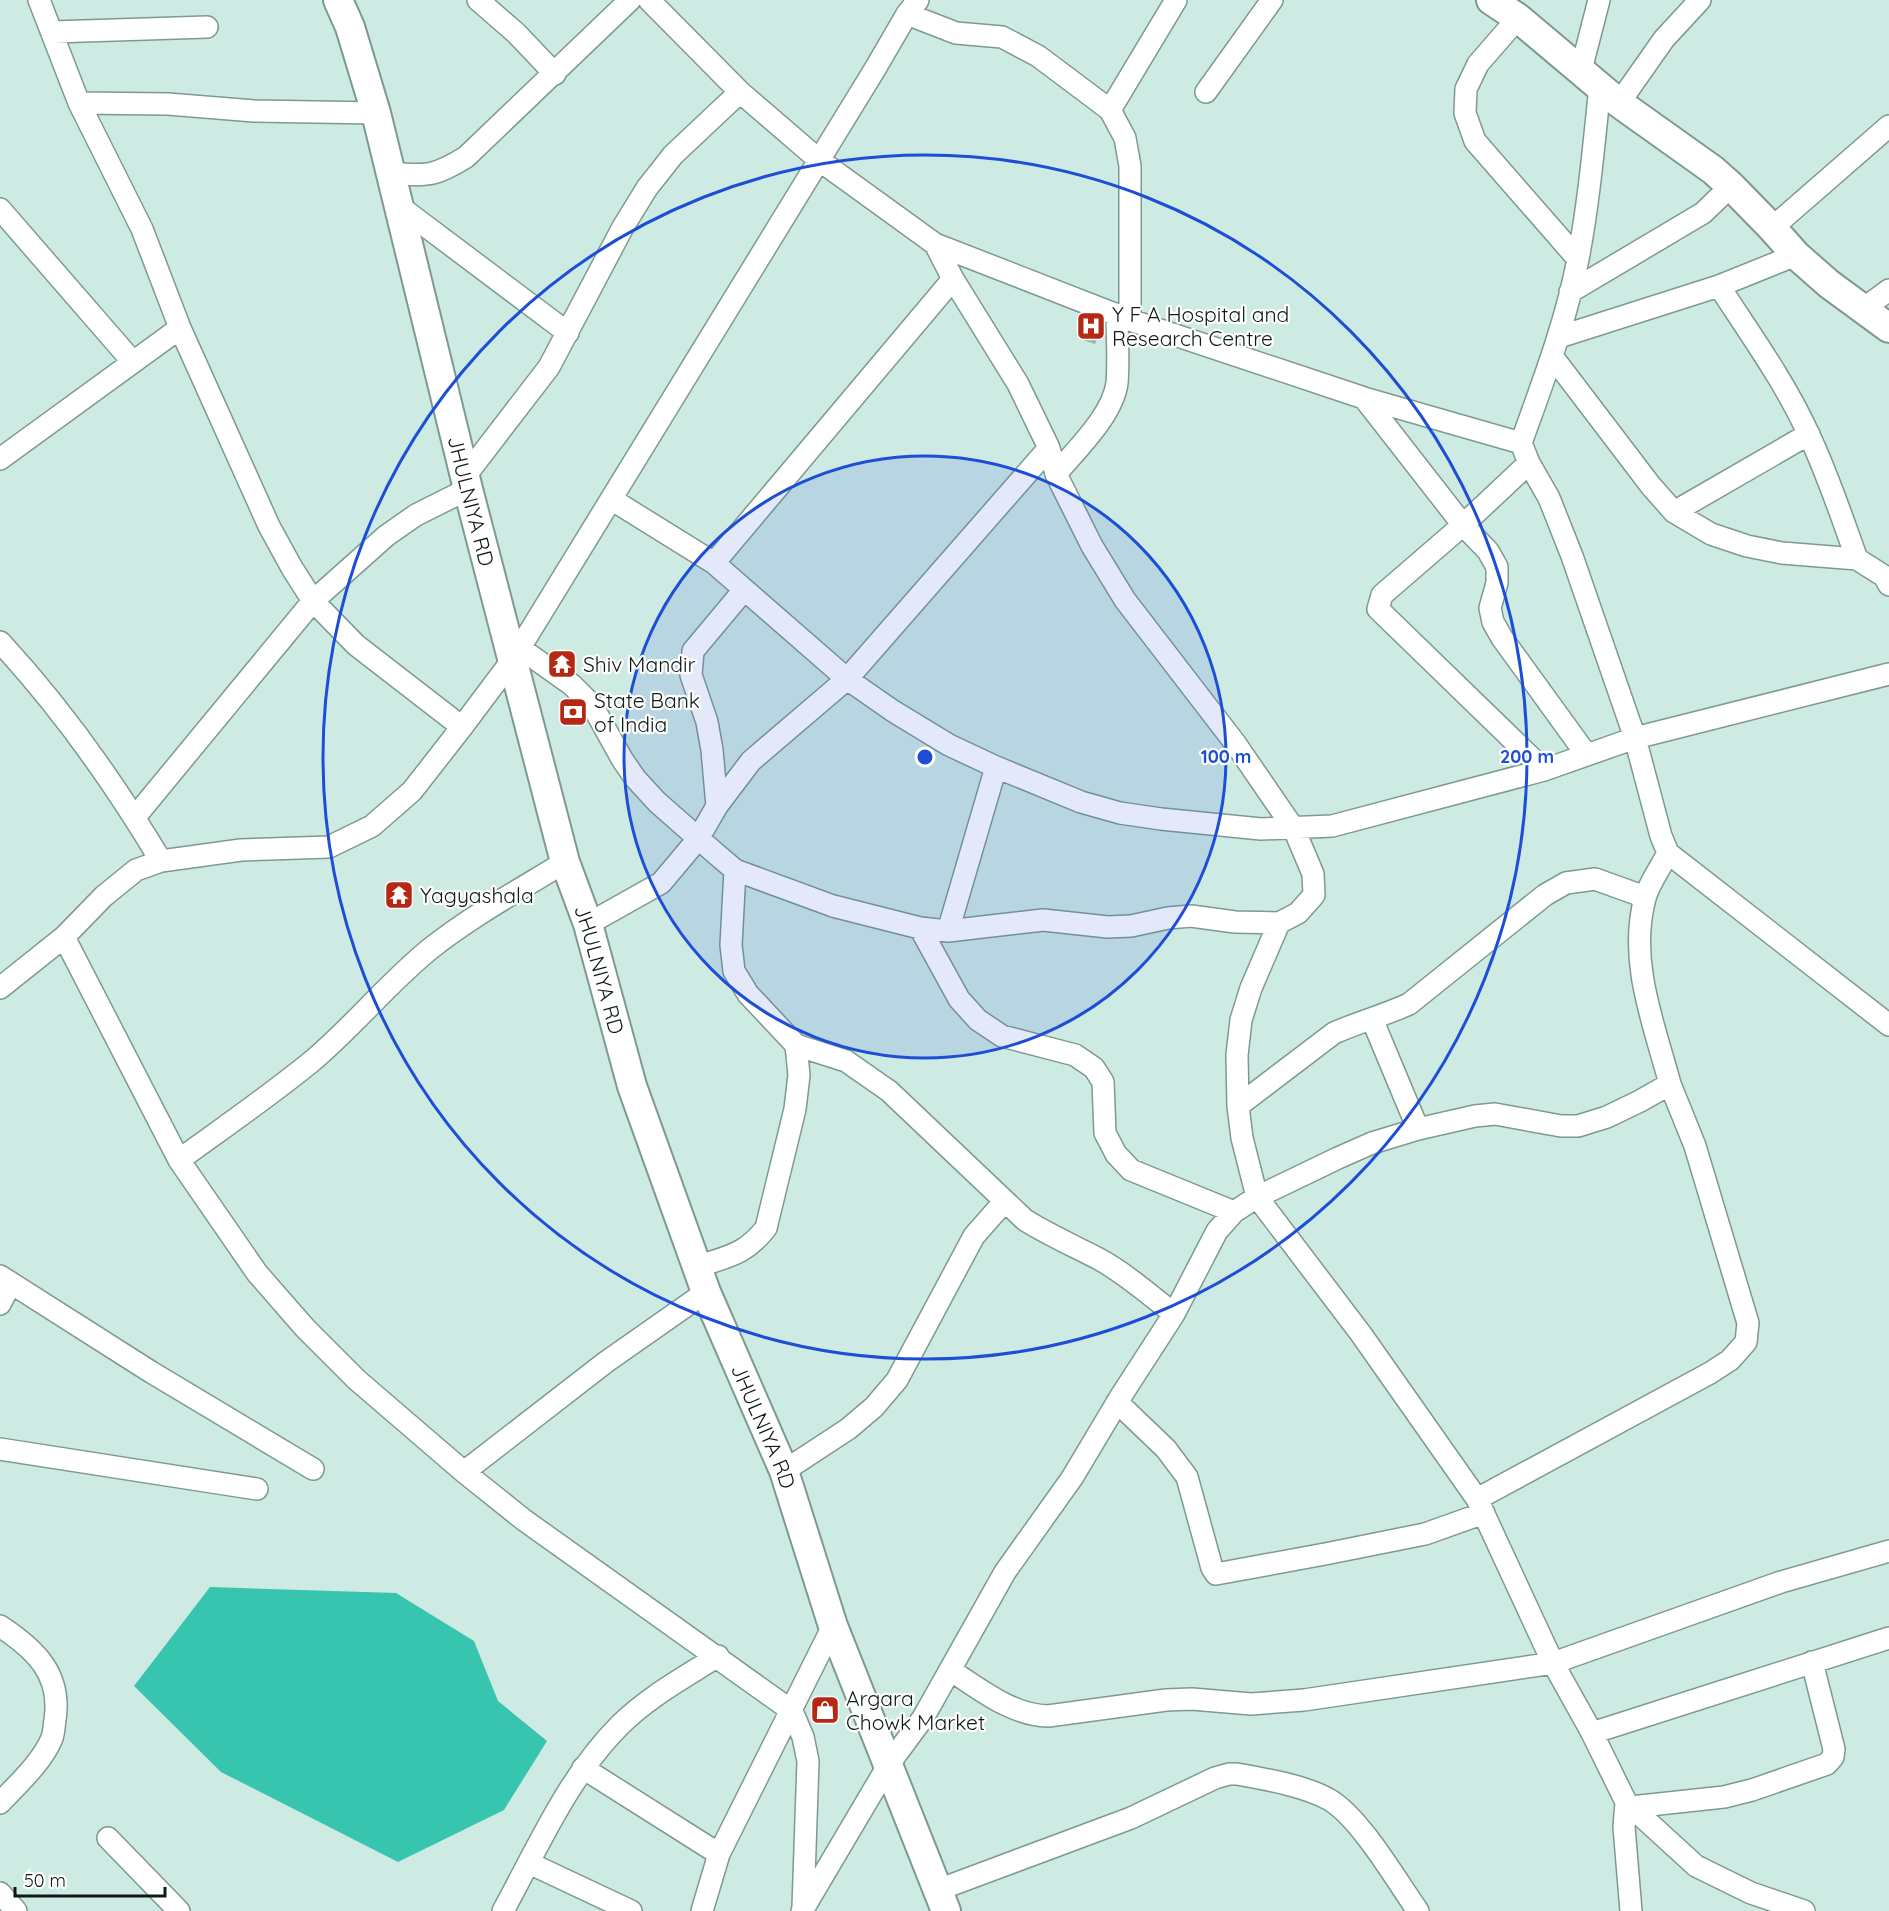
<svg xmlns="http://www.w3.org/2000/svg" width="1889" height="1911" font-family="Quicksand,sans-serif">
	<rect width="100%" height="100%" fill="#cdeae3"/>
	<!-- water -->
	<path fill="#38c5b0" d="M210 1587 396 1593 474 1641 498 1701 547 1741 504 1810 398 1862 221 1772 134 1686Z"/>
	<!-- building -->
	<path fill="#97b3ac" d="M1089 313 1105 318 1095 344 1080 339Z"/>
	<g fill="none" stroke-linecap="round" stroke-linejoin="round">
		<!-- street casing -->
		<g stroke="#7e9993" stroke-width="24">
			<path id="street" d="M39 0 79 103 142 229 180 328 269 526 292 568 313 601 356 645 462 727
				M478 0 516 33 555 74
				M649 0 740 92 819 160 935 244 1130 320 1364 398 1521 443
				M907 14 956 33 1002 37 1038 56 1110 110 1125 138 1130 166V320
				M1518 18 1478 64 1466 89 1465 113 1475 141 1578 259
				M53 32 207 27
				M1581 70 1599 0
				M1600 86C1594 143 1589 202 1578 259 1566 322 1543 382 1521 443L1529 463 1549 498 1572 556 1635 738 1661 836 1668 853 1889 1025
				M1206 92 1272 0
				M79 103 168 104 254 111 376 113
				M1619 103 1664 39 1700 0
				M1110 110 1176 0
				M390 173C427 176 434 177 466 157L630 0
				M399 206 568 333
				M0 209 132 361
				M1772 228 1889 126
				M1719 286C1750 334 1785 382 1809 435 1828 475 1842 518 1857 559
				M1570 292 1703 213 1731 186
				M1863 309 1889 290
				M1559 337 1719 286 1796 255
				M1552 356 1651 486 1674 512 1711 534 1747 546 1782 553 1857 559 1884 576 1889 585
				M1364 398 1463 525 1488 551 1497 567V583L1490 608 1493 622 1502 638 1586 754
				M0 459 180 328
				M1529 463 1463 525 1382 595 1378 609 1544 770
				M1056 474C1076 450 1113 415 1117 383 1119 361 1117 336 1117 314
				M466 475 549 367 623 227 647 188 673 155 740 92
				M611 499 714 563 847 679 893 711 949 745 996 767 1081 802 1120 813 1161 819 1261 829 1332 826 1544 770 1635 738 1889 674
				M1674 512 1809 434
				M714 563 953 279
				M0 642C61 708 115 784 161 861
				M520 648 572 685 592 705 622 759 635 778 657 802 715 853 735 870 833 906 920 928 948 931 1043 920 1108 927 1131 926 1168 918 1191 916 1235 922 1279 923 1298 913 1314 895 1313 874 1294 829 1235 743 1125 600 1092 546 1056 474 1049 448 1018 384 953 279 935 244
				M717 806 712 750 707 722 691 675 693 651 744 590
				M135 817 313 601 386 536 416 515 468 489
				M1279 923 1251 988 1241 1020 1237 1055 1238 1106 1242 1138 1257 1197 1361 1334 1477 1499 1710 1373 1730 1360 1746 1342 1748 1323 1695 1146 1670 1084
				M588 924 661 883 698 839 717 806 751 761 847 679 1049 448
				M920 928 959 999 978 1020 1002 1036 1075 1055 1094 1068 1103 1082 1105 1133 1116 1154 1131 1170 1234 1212
				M948 931 996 767
				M64 937 179 1160 257 1273 305 1328 357 1380 464 1472 524 1520 792 1711 803 1737 808 1761 803 1907
				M0 988 64 937 104 896 136 870 161 861 241 850 329 847 372 826 412 791 462 727 513 659 875 69 907 14 918 0
				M1372 1019 1418 1129
				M796 1045 846 1061 889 1091 1025 1220C1049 1235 1074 1246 1099 1259 1126 1274 1150 1295 1174 1314
				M1238 1106 1334 1033C1359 1022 1385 1015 1409 1004L1545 895 1566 883 1595 879 1645 897
				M179 1160C223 1128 268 1097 311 1062 353 1027 387 984 430 949 472 916 519 890 565 862
				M697 1267C728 1256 745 1255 766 1228L795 1109 799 1075 796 1045 748 994 734 971 731 945 735 870
				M0 1276 151 1372 313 1469
				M0 1304 11 1283
				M1117 1402 1166 1449 1187 1477 1212 1568 1216 1574 1325 1554 1425 1534 1484 1513
				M0 1449 257 1489
				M784 1471 848 1429 874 1407 897 1380 974 1236 1004 1202
				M464 1472 606 1362 706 1292
				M1477 1499 1553 1663 1592 1733 1626 1802 1696 1866 1751 1893 1804 1911
				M0 1626C35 1649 62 1674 55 1720 54 1725 54 1733 52 1738 43 1761 17 1785 0 1803
				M950 1670C980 1689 1011 1715 1048 1716L1166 1700 1192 1699 1251 1704 1304 1700 1553 1663 1781 1582 1889 1551
				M1592 1733 1889 1638
				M583 1768 719 1854
				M1626 1802 1624 1827 1631 1911
				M1631 1807 1724 1797 1752 1790 1827 1764 1833 1757 1834 1749 1812 1662
				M108 1838 179 1911
				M529 1863 631 1911
				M938 1890 1131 1818 1215 1778 1229 1774H1237C1265 1779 1306 1786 1330 1800 1361 1819 1396 1880 1418 1911
				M0 1893 16 1911
				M503 1911C538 1847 568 1777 620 1725 648 1697 685 1677 718 1656
				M702 1911 719 1854 833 1626
				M802 1911 889 1764 923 1718 1005 1572 1072 1478 1121 1396 1174 1314 1217 1231 1234 1212 1257 1197 1338 1158 1372 1143 1418 1129 1475 1116 1495 1114 1561 1126H1578L1607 1117 1640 1101 1670 1084C1654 1024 1628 961 1645 898 1649 883 1661 867 1668 853"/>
		</g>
		<!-- secondary casing -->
		<g stroke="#7e9993" stroke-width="32">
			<g id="secondary">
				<path id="s1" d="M338 0 350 27 376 113 468 489 565 862 588 924 632 1086 706 1292 784 1471 833 1626 946 1911"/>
				<path d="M1491 0 1518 18 1619 103 1713 170 1731 186 1772 228 1796 255 1829 284 1889 328"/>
			</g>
		</g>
		<!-- street -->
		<use href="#street" stroke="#fff" stroke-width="21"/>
		<!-- secondary -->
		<use href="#secondary" stroke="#fff" stroke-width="28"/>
	</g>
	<!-- distance rings -->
	<circle cx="925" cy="757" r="301" fill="#1d4ed8" fill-opacity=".12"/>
	<g fill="none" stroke="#1d4ed8" stroke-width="3">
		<circle cx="925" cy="757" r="301"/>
		<circle cx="925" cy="757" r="602"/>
	</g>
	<!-- icons -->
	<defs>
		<g id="hospital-square" transform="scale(1.5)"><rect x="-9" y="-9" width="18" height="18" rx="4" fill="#b52813" stroke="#fff"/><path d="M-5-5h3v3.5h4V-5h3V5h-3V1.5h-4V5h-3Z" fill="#fff"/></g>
		<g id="temple-square" transform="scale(1.5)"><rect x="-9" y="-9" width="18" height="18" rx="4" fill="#b52813" stroke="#fff"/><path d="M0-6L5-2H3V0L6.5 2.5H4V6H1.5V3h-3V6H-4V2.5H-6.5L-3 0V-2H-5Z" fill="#fff"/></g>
		<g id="bank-square" transform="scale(1.5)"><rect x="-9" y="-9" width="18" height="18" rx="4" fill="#b52813" stroke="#fff"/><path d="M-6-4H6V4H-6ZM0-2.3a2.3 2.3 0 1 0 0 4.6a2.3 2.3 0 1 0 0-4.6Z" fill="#fff"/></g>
		<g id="shop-square" transform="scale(1.5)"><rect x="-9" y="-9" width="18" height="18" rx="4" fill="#b52813" stroke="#fff"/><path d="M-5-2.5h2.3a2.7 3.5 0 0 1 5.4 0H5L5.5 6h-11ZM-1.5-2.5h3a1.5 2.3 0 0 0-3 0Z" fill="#fff"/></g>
	</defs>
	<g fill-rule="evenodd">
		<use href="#hospital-square" x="1091" y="326"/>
		<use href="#temple-square" x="562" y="664"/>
		<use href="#bank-square" x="573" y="712"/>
		<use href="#temple-square" x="399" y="895"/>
		<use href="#shop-square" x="825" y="1710"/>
	</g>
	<g text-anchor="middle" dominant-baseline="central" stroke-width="4.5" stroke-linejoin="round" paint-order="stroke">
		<!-- poi labels -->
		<g font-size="21" fill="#0f1917" stroke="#fff" text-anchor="start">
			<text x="1112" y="314">Y F A Hospital and<tspan x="1112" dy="24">Research Centre</tspan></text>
			<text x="583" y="664">Shiv Mandir</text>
			<text x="594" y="700">State Bank<tspan x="594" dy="24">of India</tspan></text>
			<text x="420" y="895">Yagyashala</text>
			<text x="846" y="1698">Argara<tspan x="846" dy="24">Chowk Market</tspan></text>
		</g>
		<!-- street labels -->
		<g font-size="21" fill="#0f1917" stroke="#fff">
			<text stroke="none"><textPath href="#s1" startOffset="519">JHULNIYA RD</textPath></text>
			<text stroke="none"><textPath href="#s1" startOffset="1005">JHULNIYA RD</textPath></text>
			<text stroke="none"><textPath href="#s1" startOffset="1491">JHULNIYA RD</textPath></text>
		</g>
	</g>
	<circle cx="925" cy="757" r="9" fill="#1d4ed8" stroke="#fff" stroke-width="3"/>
	<g font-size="18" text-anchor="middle" font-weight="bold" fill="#1d4ed8" stroke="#fff" stroke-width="4.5" stroke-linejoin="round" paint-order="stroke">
		<text x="1226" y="763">100 m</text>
		<text x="1527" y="763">200 m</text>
	</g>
	<!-- scale -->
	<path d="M15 1887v9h150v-9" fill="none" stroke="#0f1917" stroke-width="3"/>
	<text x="24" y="1887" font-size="18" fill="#0f1917" stroke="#ffffff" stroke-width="4.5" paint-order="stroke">50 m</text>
</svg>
